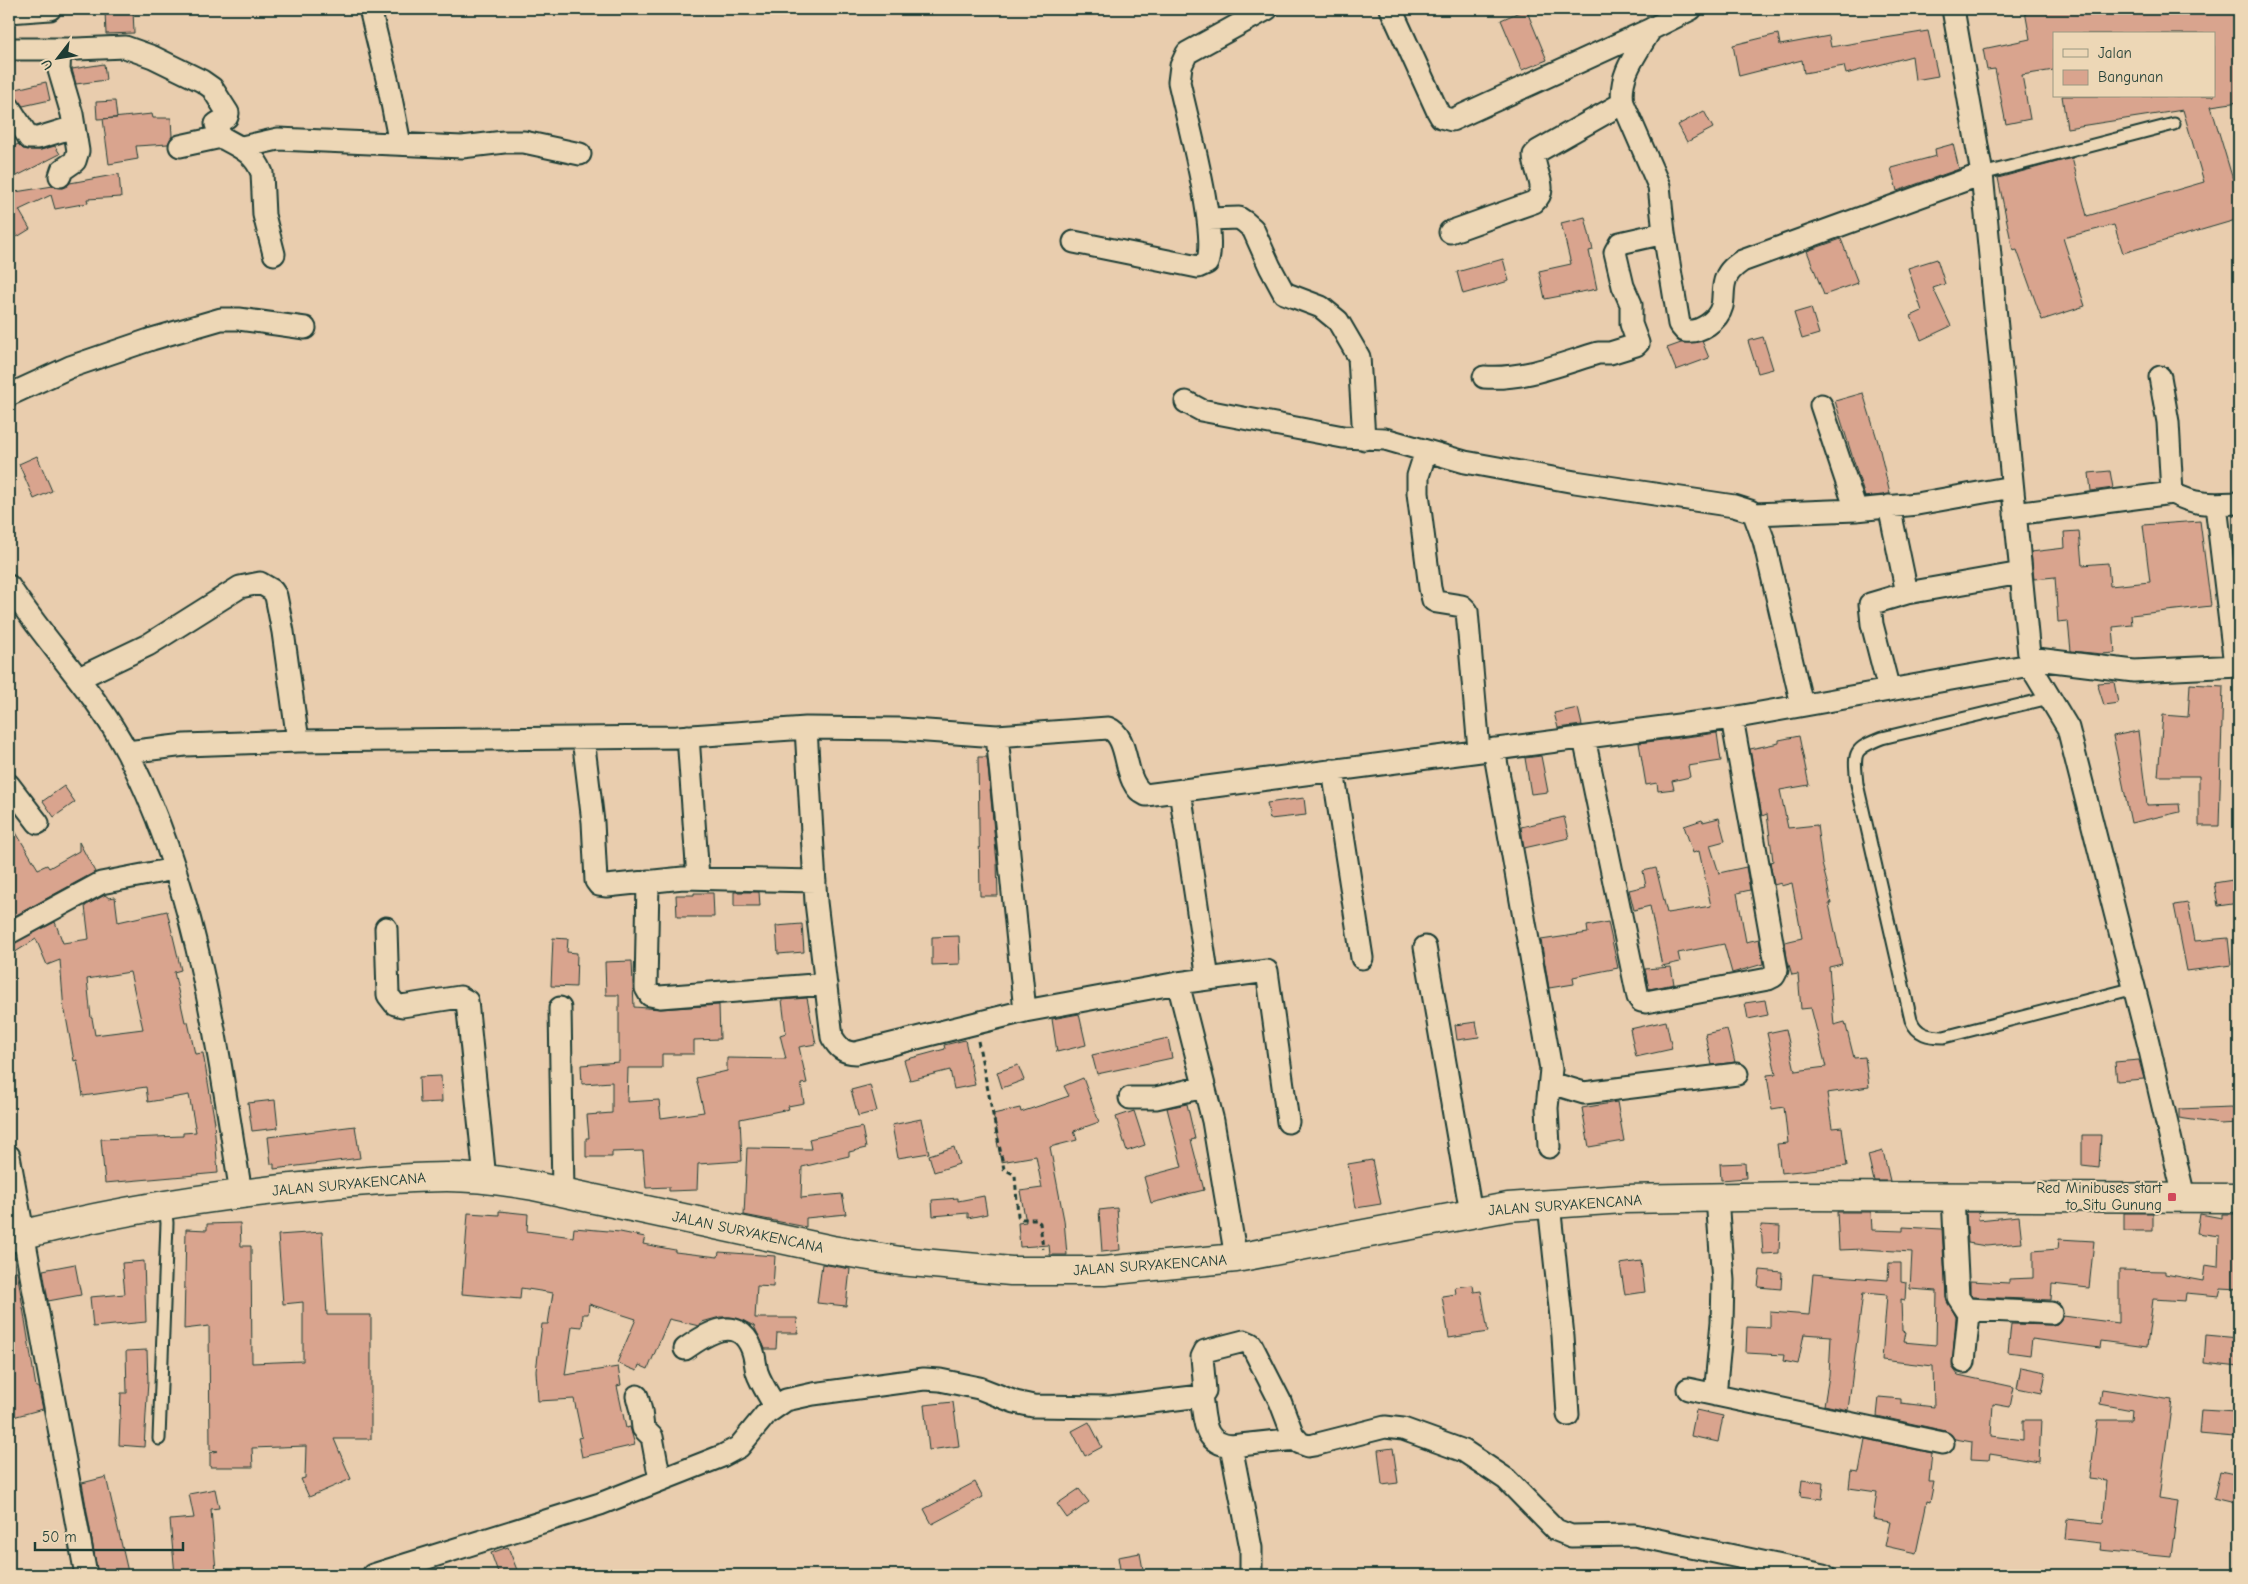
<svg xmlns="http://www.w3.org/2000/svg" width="2248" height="1584" font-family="'Comic Neue',sans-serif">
	<rect width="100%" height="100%" fill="#e9cdae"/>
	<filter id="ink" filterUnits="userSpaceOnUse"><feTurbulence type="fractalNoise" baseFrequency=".02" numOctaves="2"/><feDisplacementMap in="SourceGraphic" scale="10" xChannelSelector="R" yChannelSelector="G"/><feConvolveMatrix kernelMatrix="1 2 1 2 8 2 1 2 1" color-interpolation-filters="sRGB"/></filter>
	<g filter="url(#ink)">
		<!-- building -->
		<path fill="#d9a48e" stroke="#1f3d34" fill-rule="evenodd" d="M1526 9 1547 60 1522 70 1501 20Z
			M2037 9H2233L2239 48V102L2211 106 2239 200V219L2123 253 2114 225 2063 238 2085 306 2042 320 2017 250 2013 251 1998 178 2072 158 2087 216 2204 182 2183 110 2067 128 2062 96H2214V34H2054V70L2022 75 2030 119 2006 124 1995 69 1987 70 1983 49 2030 39 2025 11Z
			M133 10 134 33 106 34 105 11Z
			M1928 31 1938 76 1915 80 1912 56 1846 74 1844 66 1804 73 1802 60 1739 76 1733 45 1778 34 1780 45 1829 36 1831 47Z
			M104 64 106 80 76 84 72 69Z
			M46 82 50 100 23 106 13 95 12 90Z
			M115 101 117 118 97 119 96 102Z
			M1704 111 1713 128 1687 142 1678 125Z
			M152 114 153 118H171L172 136 168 144 136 146 138 159 109 164 103 119Z
			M18 144 23 149 29 150H41L55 146 60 154 9 180V149Z
			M1953 144 1959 169 1897 191 1891 168 1936 156 1935 149Z
			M119 174 121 197 87 199 88 203 55 209 51 195 19 210 30 229 17 237 14 232 9 234V193L53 186 62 188 70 183Z
			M1585 217 1593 250 1589 251 1597 289 1545 299 1539 271 1571 264 1561 223Z
			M1841 239 1858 283 1824 295 1807 251Z
			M1503 259 1509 281 1463 294 1457 272Z
			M1937 259 1945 284 1933 288 1951 326 1921 340 1911 316 1922 311 1908 268Z
			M1811 308 1819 334 1802 339 1794 313Z
			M1763 337 1773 369 1758 373 1748 341Z
			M1702 341 1709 358 1676 370 1667 348 1681 343Z
			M1863 393 1878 442 1890 494 1865 497 1835 401Z
			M37 456 52 491 34 499 19 464Z
			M2110 471 2113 488 2091 491 2089 473Z
			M2200 521 2211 606 2131 615 2132 625 2113 627 2115 653 2102 654 2071 651 2068 621 2058 622 2055 577 2034 579 2031 552 2065 548 2064 532 2079 531 2082 565 2108 563 2110 586 2150 582 2143 525Z
			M2114 682 2118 703 2104 705 2097 683Z
			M2190 684 2223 686 2219 826H2199V776H2158L2163 715 2188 717Z
			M1578 708 1582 725 1558 728 1554 713Z
			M2138 731 2147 805 2179 804 2180 812 2131 823 2113 736Z
			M1717 733 1721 761 1688 766 1690 777 1672 781 1674 789 1658 791 1657 783 1646 785 1639 743Z
			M1799 736 1809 785 1780 790 1788 828 1817 825 1822 864 1827 883 1831 904H1829L1842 964 1829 967 1834 1025 1845 1022 1854 1058 1865 1057 1869 1087 1827 1093 1832 1128 1842 1127 1847 1166 1781 1173 1777 1144 1788 1143 1784 1107 1772 1109 1767 1075 1776 1074 1767 1033 1786 1029 1795 1071 1826 1067 1811 1008 1801 1009 1798 974 1792 975 1787 958 1785 942 1802 938 1792 883 1781 886V883L1774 885 1770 862 1773 861 1767 814 1762 816 1750 749 1779 743V740Z
			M1541 756 1548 792 1531 794 1525 758Z
			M978 757H987L997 863 998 896H980Z
			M64 786 75 802 54 817 43 801Z
			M1304 798 1306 815 1270 819 1267 803Z
			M1564 817 1569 838 1524 848 1521 827Z
			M1719 818 1725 841 1710 845 1719 873 1746 867 1750 890 1737 893 1746 942 1759 939 1763 964 1732 973 1724 944 1678 953 1680 962 1662 966 1650 906 1634 910 1629 890 1646 886 1643 871 1656 868 1667 913 1711 906 1699 851 1693 853 1684 826 1702 820 1703 822Z
			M9 821 38 869 47 865 49 868 79 851V842L95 872 9 919Z
			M2239 879V903L2218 906 2214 883Z
			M734 892H759L760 906H734Z
			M694 893H713L714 917H677L676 895H694Z
			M105 895 109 898 115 897 118 922 167 911 181 970 174 972 185 1022H188L195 1054 203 1053 215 1123H214L218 1173 105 1183 101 1139 183 1136V1133L196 1132 189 1095 148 1102 146 1087 83 1096 77 1060 74 1061 65 1011H64L60 960 47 965 36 939 9 956V945L55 922 63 943 89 939 85 906ZM130 972 143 1029 95 1035 92 1018H91L87 979Z
			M2188 903 2195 941 2228 938 2231 965 2187 971 2174 905Z
			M1608 922 1618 968 1573 977 1574 984 1549 988 1541 940 1588 933 1587 926Z
			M802 924 804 952 778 954 776 926Z
			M959 936 960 964 932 965V937Z
			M553 938 568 939 567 952 577 953 576 987 551 986Z
			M632 961 634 1007 661 1009 719 1005 720 1039 694 1040V1054H662V1068H628L627 1102 659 1100 661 1118 704 1112 696 1078 727 1071V1058L786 1059 780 1035 786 1033 782 1000 807 998 816 1044 799 1047 807 1083 801 1084 804 1103 788 1106 789 1109 740 1119 742 1161 698 1164 697 1190 669 1191V1187L646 1188 643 1151 612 1152V1157H586V1138H589L587 1115 612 1113V1082L582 1084 581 1065 619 1062V995H606L605 962Z
			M1671 967 1674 984 1649 989 1645 969Z
			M1765 1000 1768 1015 1748 1019 1745 1003Z
			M1079 1014 1086 1045 1057 1052 1052 1019Z
			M1666 1021 1672 1049 1636 1057 1630 1029Z
			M1476 1022 1479 1037 1457 1040 1455 1025Z
			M1727 1029 1735 1062 1712 1065 1705 1034Z
			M1168 1038 1172 1058 1097 1074 1092 1055Z
			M965 1040 975 1085 954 1089 950 1070 910 1080 904 1060 945 1049 944 1045Z
			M2139 1060 2144 1079 2117 1081 2115 1062Z
			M1018 1065 1024 1080 1002 1088 997 1072Z
			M441 1076 442 1102 420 1103 419 1077Z
			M1083 1078 1099 1122 1074 1131 1077 1140 1050 1147 1064 1220 1067 1255H1050L1049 1245 1020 1247 1018 1223 1026 1222 1020 1191 1042 1188 1036 1156 1001 1162 997 1141 999 1140 993 1114 1020 1108 1021 1112 1069 1096 1064 1086Z
			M870 1085 877 1111 858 1116 851 1090Z
			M275 1100 278 1128 252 1131 248 1103Z
			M1617 1102 1624 1141 1589 1147 1582 1108Z
			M1187 1104 1195 1139 1191 1140 1204 1190 1151 1203 1144 1177 1182 1167 1167 1108Z
			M2231 1107 2239 1109V1123L2220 1124 2179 1118V1109Z
			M1134 1111 1145 1145 1127 1151 1116 1117Z
			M921 1119 929 1153 898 1158 892 1125Z
			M355 1126 360 1158 274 1169V1164H271L268 1137Z
			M862 1127 866 1148 849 1152V1156L802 1167 801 1198 842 1194 846 1214 806 1218V1227L744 1215 747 1148 811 1149 809 1139Z
			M2082 1135H2101L2099 1168 2082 1166Z
			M954 1147 959 1164 934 1172 929 1155Z
			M1883 1151 1890 1181H1874L1868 1155Z
			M1372 1160 1381 1204 1356 1208 1348 1164Z
			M1745 1163 1746 1178 1721 1180 1720 1164Z
			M984 1196 987 1214 968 1218V1213L933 1216 932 1200 958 1198V1201Z
			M1117 1208 1120 1250 1102 1252 1099 1210Z
			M499 1211 528 1214 527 1231 573 1237 574 1228 620 1232 645 1237 643 1244 675 1250V1252L718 1257 719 1252 775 1256 773 1287 757 1286 755 1318H797L798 1333H777L776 1349H765L754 1326 742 1320 730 1317H720L702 1322 699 1326 669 1319 648 1369 639 1365 637 1371 617 1363 636 1319 589 1304 588 1314H583L582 1327 572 1326 565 1375 618 1367 621 1385 617 1386 626 1428 630 1427 635 1445 582 1457 578 1438 582 1437 574 1399 538 1401 536 1371 542 1324H548L553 1293 521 1288 520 1299 462 1294 468 1213 499 1215Z
			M1837 1212H1871L1872 1230 1903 1231V1227L1942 1229 1946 1298 1956 1317 1952 1367 1958 1375 2014 1387 2010 1407 1993 1404 1991 1436 2023 1440V1420H2041L2039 1462 1990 1454 1989 1460 1971 1459 1972 1442 1955 1439 1946 1431 1877 1416 1879 1397 1901 1399V1403L1934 1407 1933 1366 1882 1360 1887 1295 1863 1293 1848 1410 1824 1405 1829 1376 1831 1336 1804 1334 1798 1364 1783 1361 1784 1355 1746 1353 1747 1327 1770 1328V1312L1809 1315 1813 1274 1888 1280 1889 1263H1901V1281L1906 1282 1905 1300 1901 1299 1902 1331 1905 1332 1903 1342 1936 1345 1937 1291 1910 1289 1912 1252 1863 1249 1839 1250Z
			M1966 1212H1979L1978 1220 2019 1216 2022 1243 1986 1246 1968 1243Z
			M2124 1213H2153V1231H2124Z
			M2200 1214 2222 1218V1214H2239V1289L2221 1288 2219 1296 2186 1293 2185 1301 2153 1299 2147 1347 2101 1341 2100 1348 2032 1339 2030 1355 2008 1352 2011 1324 2051 1325 2057 1324 2063 1316 2119 1323V1270L2165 1271V1274L2203 1281 2205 1265 2218 1267 2219 1236 2197 1233Z
			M240 1223 241 1246H251L252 1363 303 1361V1302L283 1304 278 1235 322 1232 327 1315H371V1439H334L351 1479 309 1497 301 1479 305 1478 306 1446 252 1448 253 1467H210V1453L218 1451 210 1450 209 1326 184 1329 186 1229 207 1230V1224Z
			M1761 1225 1780 1226 1779 1253 1763 1254Z
			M2059 1239 2094 1241 2089 1288 2052 1284 2051 1300 1973 1297 1970 1293V1281L2009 1283V1279L2033 1278V1251L2058 1249Z
			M144 1261 146 1322 93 1327 90 1297 125 1294 122 1263Z
			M1641 1261 1645 1292 1625 1295 1620 1264Z
			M75 1264 81 1295 48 1301 43 1270Z
			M822 1264 850 1269 846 1306 817 1303Z
			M1760 1270 1782 1272 1781 1289 1758 1287Z
			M17 1271 36 1387H38L43 1409 13 1417 9 1400V1395L11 1394 9 1376V1272Z
			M1473 1285 1474 1292 1481 1291 1488 1332 1449 1338 1442 1296 1456 1294 1455 1287Z
			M2206 1335 2239 1338V1367L2204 1363Z
			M147 1350 148 1381 144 1447 119 1445 121 1393H127L126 1351Z
			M2021 1367 2046 1372 2042 1393 2017 1388Z
			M2102 1389 2172 1400 2159 1498 2178 1501 2171 1557 2100 1550 2101 1543 2065 1539 2067 1519 2103 1523 2107 1481 2090 1479 2097 1420H2131L2132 1410 2100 1404Z
			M953 1402 959 1446 929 1450 924 1405Z
			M1696 1410 1723 1416 1718 1442 1691 1436Z
			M2201 1410 2236 1412 2234 1437 2199 1434Z
			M1089 1422 1102 1447 1085 1456 1072 1431Z
			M1865 1439 1932 1453 1929 1482H1934L1930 1502 1927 1501 1916 1553 1885 1546 1890 1522 1873 1519 1877 1492 1849 1488 1851 1471 1859 1472Z
			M1393 1448 1398 1483 1382 1485 1378 1450Z
			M2220 1471 2239 1475V1504L2214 1498Z
			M106 1477 128 1572 126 1573 127 1575H98L82 1483Z
			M1802 1480 1824 1483 1822 1499 1800 1496Z
			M975 1482 983 1497 932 1524 924 1509Z
			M215 1489 219 1508 211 1509 216 1571 175 1575 170 1520 194 1518 189 1494Z
			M1079 1489 1089 1502 1067 1518 1057 1504Z
			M508 1547 519 1575H499L491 1553Z
			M1140 1553 1144 1575H1121L1118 1557Z"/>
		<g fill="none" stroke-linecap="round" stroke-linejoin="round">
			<!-- service casing -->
			<g stroke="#1f3d34" stroke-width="15">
				<path id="service" d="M1982 174 2174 124
					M2049 698 1882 738C1852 750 1854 752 1857 784L1911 1020C1917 1035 1929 1037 1944 1037L2135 988
					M159 1439 167 1223 165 1206"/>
			</g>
			<!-- minor casing -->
			<g stroke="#1f3d34" stroke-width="25">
				<path id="minor" d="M370 9 388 83 400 144
					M1391 9 1437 110 1441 117 1452 120 1651 29 1691 9
					M1953 9 1982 174 2030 665 2068 728 2148 1042 2184 1197
					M9 12 50 9
					M1651 29C1637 53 1618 75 1623 103L1659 186 1664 233 1679 324 1685 331C1700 333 1718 321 1722 306 1724 297 1722 287 1726 278 1729 270 1735 266 1742 261L1982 174
					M9 49H77L125 47 153 57 202 81 212 88 228 113 227 117 216 124 221 137C239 147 254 152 262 173L264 215 274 254
					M60 49 59 70 72 114 78 151 75 161 62 170 60 176
					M9 107 29 138H38L74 127
					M180 146 221 137
					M242 147 278 139 462 147 504 142H524L580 154
					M1208 219 1239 218 1245 222 1253 229 1270 267 1284 293 1321 307 1338 321 1359 357 1364 439
					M1450 232 1534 202C1550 188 1534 174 1534 155L1538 151 1623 103
					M1074 242 1198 267 1207 263C1219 234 1187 119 1179 82L1181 66 1187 53 1267 9
					M1484 377C1523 380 1561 364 1598 353H1610L1636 345 1638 343 1631 324V304L1623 286 1615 252 1620 243 1664 233
					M2160 377 2168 422 2172 493
					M9 395 70 367 152 339 221 319H239L305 328
					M1186 402 1201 410 1343 437 1385 439 1465 462 1575 482 1734 506 1750 511 1754 514 1764 541 1802 705
					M1821 405 1856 510 1917 504 2012 487
					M1426 451 1418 476V493L1430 588 1433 600 1437 602 1462 606 1467 611 1479 750
					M2216 505 2235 665
					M1889 506 1907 593
					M1754 514 1856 510
					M2015 514 2172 493C2197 506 2212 504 2239 503
					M9 586C46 643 95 691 127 752 197 887 217 1044 241 1193
					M2029 658 2134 671 2239 666
					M79 678 148 645 240 587 260 583 272 590 276 596 283 632 298 741
					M1889 690 1872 624 1870 604 1907 593 2021 573
					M806 728 816 902 832 1037C838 1047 843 1053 856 1053L1025 1011 1178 983 1267 971 1288 1122
					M688 736 698 878
					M997 736 1025 1011
					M583 738 593 822 596 881 599 885 607 886 683 878 815 881
					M1584 738 1638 997 1641 1001 1646 1002 1768 979 1774 976 1777 970 1732 718
					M1494 749 1551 1069 1547 1108 1549 1147
					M127 752 185 745 298 741 677 737 806 728 899 729 997 736 1108 728C1132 737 1121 784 1146 795L1732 718 2030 665
					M1333 770 1362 958
					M9 785 38 823
					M1180 791 1208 979
					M648 881 646 988 650 995 660 997 826 984
					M386 928 388 995 395 1004 402 1006 460 997 467 1001 485 1179
					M9 933 101 883 174 869
					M1425 947 1471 1213
					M1178 983 1213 1121 1236 1258
					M560 1008 563 1192
					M1551 1083 1584 1093 1737 1074
					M1130 1098H1156L1204 1087
					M9 1156 86 1575
					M1953 1197 1958 1297 1969 1314 1964 1362
					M1549 1204 1563 1336 1568 1415
					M1968 1309 2051 1313
					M685 1349C706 1334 738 1313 752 1349 755 1356 755 1364 757 1372 761 1384 769 1395 775 1406
					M1688 1389 1943 1443
					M1715 1395 1722 1322 1723 1281 1717 1198
					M637 1396 641 1411 643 1428 652 1437 660 1480
					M1201 1396C1205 1420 1202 1443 1231 1446L1296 1439
					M1231 1446 1251 1548V1575
					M373 1575 600 1504 722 1456 739 1447 766 1414 786 1400 813 1394 924 1379 940 1380 979 1388 1015 1402 1033 1406 1110 1407 1201 1396 1205 1391 1202 1357 1205 1351 1244 1341 1251 1344 1280 1401 1293 1435 1300 1443 1308 1446 1314 1445 1385 1427 1403 1429 1464 1451 1506 1479 1556 1530 1571 1536 1634 1535 1824 1575"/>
			</g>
			<!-- tertiary casing -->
			<g stroke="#1f3d34" stroke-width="31">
				<path id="tertiary" d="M9 1238C107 1212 211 1196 311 1186 356 1182 402 1177 447 1177 476 1177 505 1181 534 1186L832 1250 900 1261 1011 1271H1104L1236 1258 1508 1207 1623 1199 1796 1196 2239 1198"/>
			</g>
			<!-- path -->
			<path stroke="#1f3d34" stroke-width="3" stroke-dasharray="5 4" stroke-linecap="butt" d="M978 1041 1004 1169 1015 1175 1018 1216 1022 1219H1036L1040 1223 1043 1249"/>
			<!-- service -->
			<use href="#service" stroke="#edd7b6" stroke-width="11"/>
			<!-- minor -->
			<use href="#minor" stroke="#edd7b6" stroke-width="21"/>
			<!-- tertiary -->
			<use href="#tertiary" stroke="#edd7b6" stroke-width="28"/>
		</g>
	</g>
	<!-- markers -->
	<rect fill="#d1495b" stroke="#edd7b6" stroke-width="2" x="2167" y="1192" width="10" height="10" rx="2.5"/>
	<g text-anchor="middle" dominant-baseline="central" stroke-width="4" stroke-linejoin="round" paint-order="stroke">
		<!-- street labels -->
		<g font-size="15" fill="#1f3d34" stroke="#edd7b6">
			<text transform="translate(349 1184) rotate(-5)">JALAN SURYAKENCANA</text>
			<text transform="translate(1565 1205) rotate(-4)">JALAN SURYAKENCANA</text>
			<text transform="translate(748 1232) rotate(12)">JALAN SURYAKENCANA</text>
			<text transform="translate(1150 1265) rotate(-4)">JALAN SURYAKENCANA</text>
		</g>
		<!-- poi labels -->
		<g font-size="15" fill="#1f3d34" stroke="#edd7b6" text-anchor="end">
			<text x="2162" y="1188">Red Minibuses start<tspan x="2162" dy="17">to Situ Gunung</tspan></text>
		</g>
	</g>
	<!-- margin -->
	<rect width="2248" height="1584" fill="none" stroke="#edd7b6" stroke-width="30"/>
	<rect x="15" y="15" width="2218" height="1554" fill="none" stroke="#1f3d34" stroke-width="2" filter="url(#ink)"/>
	<!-- legend -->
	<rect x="2053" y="32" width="162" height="65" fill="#edd7b6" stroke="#9b9982"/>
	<rect x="2063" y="49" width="25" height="8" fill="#edd7b6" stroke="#9b9982"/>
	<text x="2098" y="58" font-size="15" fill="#1f3d34">Jalan</text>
	<rect x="2063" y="70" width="25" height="15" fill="#d9a48e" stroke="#9b9982"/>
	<text x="2098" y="82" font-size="15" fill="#1f3d34">Bangunan</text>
	<!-- north arrow -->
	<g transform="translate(58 58) rotate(239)" stroke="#edd7b6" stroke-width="4" paint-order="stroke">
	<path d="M0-4L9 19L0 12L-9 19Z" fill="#1f3d34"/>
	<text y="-8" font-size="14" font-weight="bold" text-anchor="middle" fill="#1f3d34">U</text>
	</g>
	<!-- scale -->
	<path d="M35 1542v8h148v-8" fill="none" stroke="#1f3d34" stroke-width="2.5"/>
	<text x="42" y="1542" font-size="15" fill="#1f3d34" stroke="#edd7b6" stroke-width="4" paint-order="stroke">50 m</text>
</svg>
